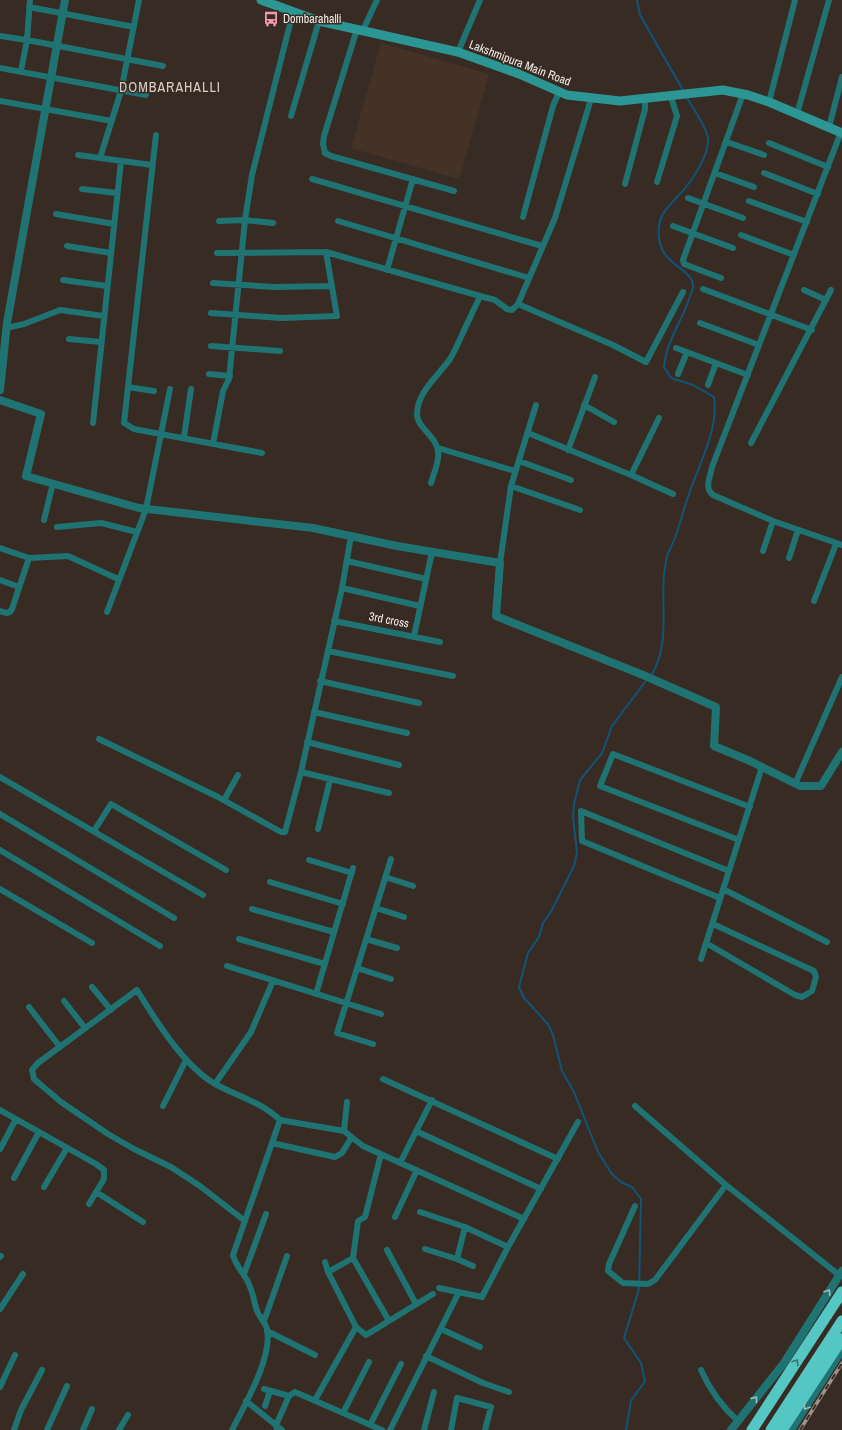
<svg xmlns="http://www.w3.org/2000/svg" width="842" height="1430" font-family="'Archivo Narrow',sans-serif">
	<rect width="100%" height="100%" fill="#382b24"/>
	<!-- built -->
	<path fill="#453227" d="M381 43 489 74 459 179 351 148Z"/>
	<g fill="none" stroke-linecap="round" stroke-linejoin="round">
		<!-- stream -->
		<path stroke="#0f557a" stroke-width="2" d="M637 0 640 15 684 92
			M652 674C673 639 657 595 667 557 669 549 674 542 676 535 681 521 684 507 689 494 699 464 719 429 714 397L693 385 671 378 664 367C666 343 680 324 688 302 689 298 692 292 693 288 695 266 654 267 659 226 661 212 669 206 678 196 690 184 710 155 708 138 705 124 694 110 687 98
			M626 1430 631 1401 645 1381 641 1363 624 1338 639 1289 641 1199 632 1187 621 1182 612 1174 598 1152 574 1092 562 1071 553 1035 548 1024 524 998 519 987 528 953 539 937 543 923 552 910 574 866 577 853 573 816 574 804 580 780 602 753 612 726 645 682"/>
		<!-- minor -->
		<path stroke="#207373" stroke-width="6" d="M29 7 134 27
			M357 29 324 136 323 144 325 153 331 156 454 191
			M363 30 377 0
			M0 36 27 40 30 0
			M458 52 480 0
			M0 68 146 95
			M21 71 27 40 163 66
			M0 101 112 121
			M769 102 795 0
			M797 114 829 0
			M291 116 319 21
			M829 127 842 77
			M841 132 712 467C710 478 704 488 713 495L773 521 842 545
			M156 135 124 423 134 429 262 453
			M727 142 764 155
			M769 143 828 167
			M78 155 152 165
			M100 158 121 91 139 0
			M715 173 754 187
			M764 173 818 194
			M312 179 542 246
			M657 182 677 116 671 97
			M625 184 645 109V100
			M82 189 117 193
			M688 198 743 218
			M749 201 807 222
			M56 214 114 224
			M523 217 553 106 559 92
			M219 221 245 220 273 223
			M338 221 529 278
			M673 226 733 248
			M741 235 794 255
			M67 246 111 253
			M217 253 326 252 480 296
			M387 270 413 179
			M721 278 684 264 683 260 743 94
			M63 280 107 286
			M213 283 275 287 332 286
			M703 289 812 330
			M804 290 826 300
			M518 304 613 345 646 362 683 292
			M211 313 281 318 337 316 326 252
			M700 323 759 345
			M6 328 24 324 60 310 104 316
			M69 339 101 342
			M211 346 280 351
			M676 348 748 375
			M209 374 230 376
			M678 374 687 352
			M708 385 716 363
			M128 387 154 391
			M584 405 614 422
			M93 423 121 161
			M528 433 631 475 673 494
			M184 437 191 389
			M751 443 831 290
			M213 444 223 391 229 379 245 220 252 175 293 12
			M438 448 515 471
			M568 450 595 377
			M519 461 571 480
			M631 475 659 418
			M431 483C434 472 441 458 437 447 434 435 417 427 417 414 417 392 439 375 450 359 458 346 463 331 470 318 473 310 477 304 480 296L495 300 507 309 512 310 518 304 555 218 591 99
			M511 486 580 510
			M44 520 53 483
			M57 527 101 523 137 532
			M0 548 29 558 68 556 118 579
			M763 551 773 521
			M789 558 798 530
			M347 561 426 579
			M500 563 511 486 536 405
			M0 580 19 587
			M342 588 420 606
			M814 601 836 544
			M0 611 6 613 10 612 12 609 29 558
			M107 612 146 509 170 389
			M334 621 440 642
			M414 636 432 552
			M328 651 453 676
			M320 681 419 703
			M314 712 407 733
			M99 739 218 797 281 832H285L301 772 342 588 351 536
			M307 742 399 765
			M301 772 389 793
			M0 777 203 895
			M795 784 842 677
			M224 800 238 775
			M0 814 174 918
			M318 829 330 780
			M94 831 111 804 226 870
			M739 840 600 786 613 754 750 807
			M0 850 160 946
			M309 860 352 873
			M385 877 413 886
			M270 882 343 904
			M0 889 92 943
			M723 889 827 942
			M720 898 582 841 581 811 729 871
			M376 908 404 917
			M252 909 334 932
			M239 939 325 964
			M366 939 397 948
			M706 943 795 995 802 997 812 991 816 977 814 971 713 924
			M701 959 762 767
			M227 966 381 1014
			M357 968 391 979
			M92 987 111 1010
			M316 994 353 868
			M64 1001 85 1028
			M29 1007 60 1047
			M373 1044 337 1033 391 859
			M383 1079 558 1159
			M215 1084 251 1032 273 981
			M163 1106 186 1060
			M635 1106 726 1185 839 1275
			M0 1110 96 1164 104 1170V1179L89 1204
			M344 1131 347 1102
			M416 1131 541 1189
			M272 1143 335 1157 342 1153 351 1138
			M0 1149 16 1119
			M381 1154 365 1217 358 1221 353 1258 328 1272 356 1327 366 1335 433 1294
			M400 1163 432 1100
			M14 1178 39 1132
			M44 1187 67 1148
			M96 1192 143 1222
			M635 1206 609 1264 608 1271 623 1283 648 1284 655 1280 726 1185
			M420 1212 465 1227 508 1247
			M395 1217 417 1170
			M245 1221 200 1186 171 1167 134 1149 108 1134 61 1102 34 1079 32 1070 38 1063 137 990C156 1021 184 1066 215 1084 237 1096 261 1102 280 1120
			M465 1227 457 1259 473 1266
			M425 1249 457 1259
			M387 1250 416 1304
			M0 1257 1 1256
			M353 1258 389 1321
			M325 1262 328 1272
			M244 1274 266 1214
			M439 1288 482 1297 508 1247 578 1122
			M0 1309 23 1274
			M264 1321 287 1256
			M441 1329 480 1347
			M267 1331 315 1355
			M426 1356 483 1383 509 1392
			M701 1370C710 1390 721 1406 738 1421
			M0 1387 15 1355
			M264 1389 289 1396
			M315 1400 356 1327
			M246 1401 282 1430
			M265 1406 270 1391
			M343 1413 369 1362
			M370 1425 401 1364
			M14 1430 21 1410 42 1370
			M47 1430 67 1386
			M83 1430 92 1409
			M119 1430 128 1415
			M232 1430C244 1406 273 1357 267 1329 265 1322 261 1319 258 1313 254 1305 254 1295 250 1287 246 1274 236 1268 233 1255L280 1120 344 1131 363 1146 524 1219
			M277 1430 276 1425 289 1396 295 1392 382 1430
			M390 1430 459 1292
			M424 1430 434 1392
			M451 1430 457 1398 491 1407 485 1430"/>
		<!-- tertiary -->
		<path stroke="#207373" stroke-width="8" d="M0 390 7 323 65 0
			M0 400 41 414 26 476 139 508 313 528 397 546 500 563 496 616 643 675 716 707 714 746 750 761 800 786H821L842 752
			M731 1430 784 1363 842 1271
			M791 1430 842 1350"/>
		<!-- secondary -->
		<path stroke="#2c9695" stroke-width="9" d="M261 0 319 21 458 52 519 74 567 95 620 101 723 90 748 95 769 102 842 133"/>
		<!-- motorway -->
		<path stroke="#54c6c4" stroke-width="11" d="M752 1430 842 1292
			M771 1430 842 1321
			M782 1430 842 1339"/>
		<!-- rail casing -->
		<g stroke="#9d938d" stroke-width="3.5">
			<path id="rail" d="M800 1430 842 1363"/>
		</g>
		<!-- rail -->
		<use href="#rail" stroke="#382b24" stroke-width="2" stroke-dasharray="6" stroke-linecap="butt"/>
	</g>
	<!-- one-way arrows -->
	<defs><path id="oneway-chevron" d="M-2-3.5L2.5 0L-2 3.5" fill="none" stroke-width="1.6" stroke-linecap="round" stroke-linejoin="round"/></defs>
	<g stroke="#9fbbb8">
		<use href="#oneway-chevron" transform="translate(828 1292) rotate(-56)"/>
		<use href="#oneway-chevron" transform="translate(755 1399) rotate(-51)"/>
		<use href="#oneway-chevron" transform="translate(806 1407) rotate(122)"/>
	</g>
	<use stroke="#45716c" href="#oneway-chevron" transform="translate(796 1362) rotate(-57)"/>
	<!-- icons -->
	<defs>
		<g id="bus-bare" transform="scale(1.2)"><path d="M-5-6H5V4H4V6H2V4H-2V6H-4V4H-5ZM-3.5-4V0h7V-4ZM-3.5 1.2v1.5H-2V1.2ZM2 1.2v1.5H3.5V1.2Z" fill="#f29aaf" stroke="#382b24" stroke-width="2.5" paint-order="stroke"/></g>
	</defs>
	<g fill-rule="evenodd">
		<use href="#bus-bare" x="271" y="19"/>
	</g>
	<g text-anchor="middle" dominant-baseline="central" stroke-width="3" stroke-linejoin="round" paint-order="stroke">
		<!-- poi labels -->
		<g font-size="12" fill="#f3ebe6" stroke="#382b24" text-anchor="start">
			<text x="283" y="19">Dombarahalli</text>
		</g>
		<!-- street labels -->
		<g font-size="12" fill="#f3ebe6" stroke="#382b24">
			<text transform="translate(520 63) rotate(21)">Lakshmipura Main Road</text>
			<text transform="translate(389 620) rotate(11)">3rd cross</text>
		</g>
		<!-- quarter labels -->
		<g font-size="14" letter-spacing="1" fill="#dccbc2" stroke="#382b24">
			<text x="170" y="87">DOMBARAHALLI</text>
		</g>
	</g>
</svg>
